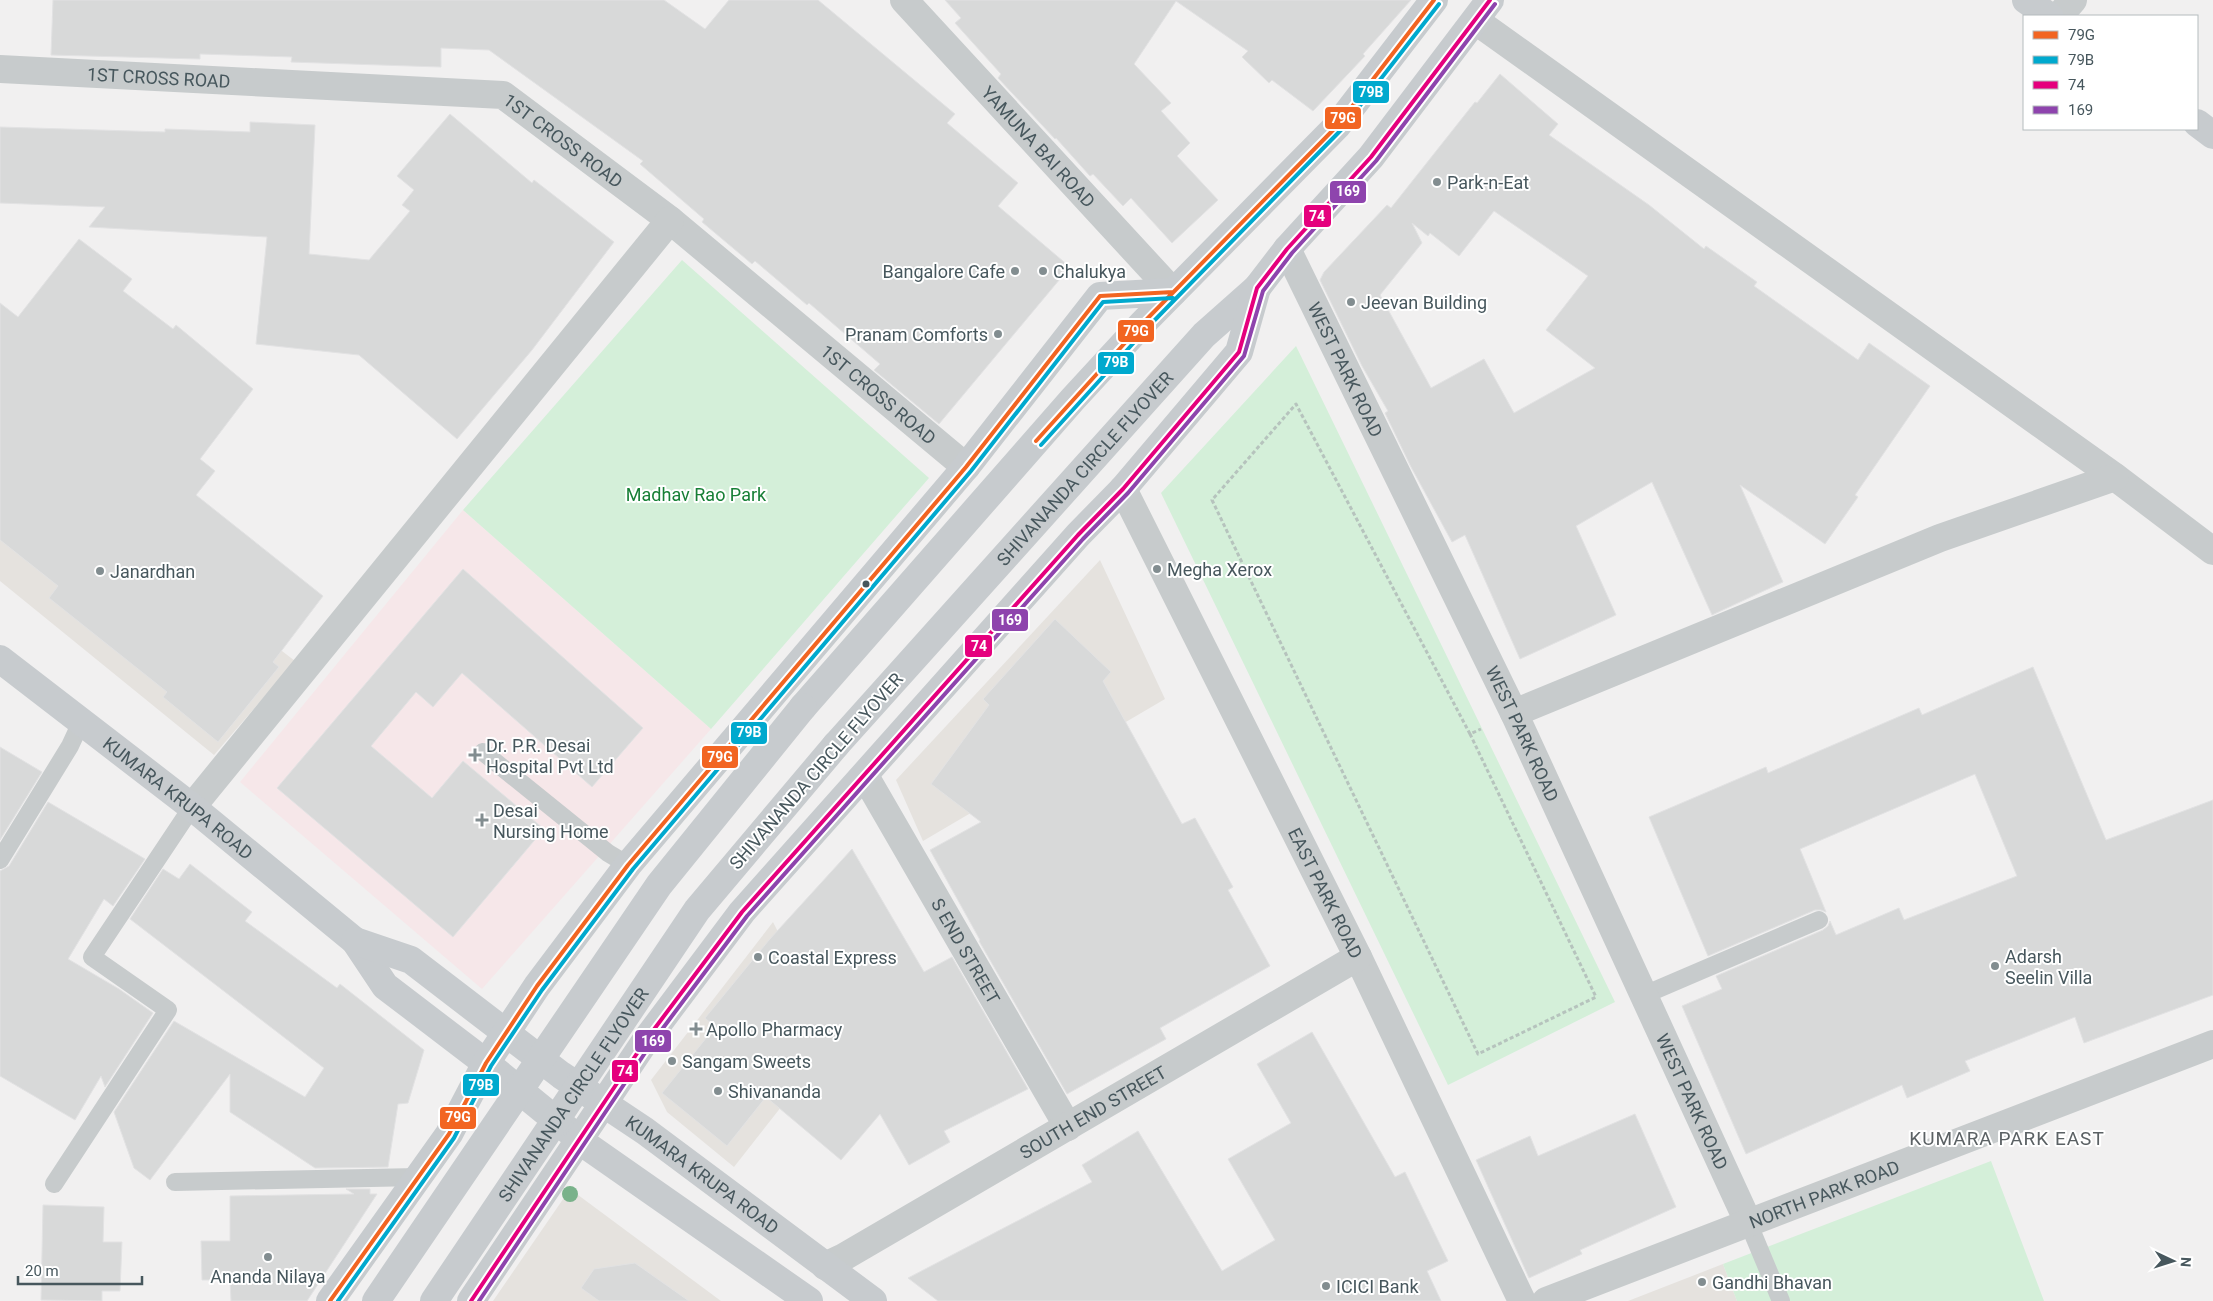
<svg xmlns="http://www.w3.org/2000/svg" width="2213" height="1301" font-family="Roboto,sans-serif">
	<rect width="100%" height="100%" fill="#f1f0f0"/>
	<!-- commercial -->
	<path fill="#e5e2de" d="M0 434 295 661 214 755 0 581Z
		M1100 560 1165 699 923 841 896 780Z
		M773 922 833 1041 734 1167 667 1112 651 1080Z
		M570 1189 721 1301H493Z
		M1723 1264 1737 1301H1628Z"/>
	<!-- medical -->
	<path fill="#f6e7e9" d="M463 510 711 729 482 989 240 782Z"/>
	<!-- green -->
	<path fill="#d4efd9" d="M682 260 929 478 711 729 463 510Z
		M1296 346 1615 1002 1448 1085 1161 493Z
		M1991 1161 2044 1301H1737L1723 1264Z"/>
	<!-- building -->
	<path fill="#d8d9d9" stroke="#e2e2e3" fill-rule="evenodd" d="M53 0H664L705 29 729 0H818L955 114 947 123 1018 183 998 206 1070 267 939 424 874 370 880 364 809 303 807 305 755 261 752 264 702 222 704 219 640 164 643 161 489 50 441 48V67L291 62 292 57 200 54V59L51 55Z
		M945 0H1411L1363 54 1365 56 1313 111 1272 80 1269 83 1242 57 1248 51 1176 1 1134 64 1171 103 1161 111 1190 143 1177 156 1218 200 1172 243 1131 198 1123 206 1093 174 1090 176 1056 138 1055 139 998 78 1001 74 955 23 961 18Z
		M1500 74 1558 124 1549 135 1649 205 1704 249 1706 246 1757 282 1754 286 1858 360 1869 343 1930 386 1855 495 1858 497 1825 544 1740 485 1783 582 1712 615 1652 482 1576 526 1616 615 1520 659 1465 535 1452 542 1411 467 1385 413 1388 411 1362 366 1320 280 1324 272 1387 205 1391 208 1475 102 1477 103ZM1494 211 1588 276 1546 330 1595 368 1514 413 1484 359 1431 388 1380 295 1422 243 1412 223 1428 236 1430 233 1459 256Z
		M450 114 532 183 534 180 614 242 532 350 457 439 359 355 256 344 267 237 89 227 105 207 0 203V127L165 132V129L250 132V122L315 125 309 254 369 260 410 211 402 205 414 190 397 176Z
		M79 239 132 279 123 291 173 329 176 325 253 389 200 459 215 471 196 495 323 596 273 662 279 667 218 742 163 697 167 692 49 598 58 586 0 540V303L18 317Z
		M463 569 643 728 592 787 462 673 433 707 416 692 371 746 432 798 463 761 544 829 453 937 277 788Z
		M1055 619 1111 672 1103 681 1182 824 1195 818 1233 887 1228 890 1270 966 1160 1028 1166 1039 1067 1094 979 941 980 940 930 850 981 822 931 784 989 705 983 699Z
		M2033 667 2106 840 2213 800V995L2084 1043 2075 1017 1965 1061 1970 1071 1907 1098 1902 1085 1746 1154 1682 1006 1722 989 1716 976 1823 930 1828 926 1830 921 1836 935 1899 908 1904 920 2017 876 1975 774 1800 849 1826 912 1821 910H1815L1708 956 1649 817 1766 767 1768 773 1919 708 1922 715Z
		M0 747 42 772 0 840Z
		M48 802 145 859 113 906 104 899 68 959 119 989 153 1013 105 1087 101 1076 75 1120 0 1076V871L9 866Z
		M852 849 924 972 952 957 1028 1089 944 1131 950 1142 909 1165 880 1114 841 1160 766 1097 727 1146 662 1093 715 1027 705 1018 769 940Z
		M190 864 252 912 245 921 337 988 340 984 424 1050 408 1103 398 1104 388 1167 315 1168 230 1112V1074L150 1180 134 1168 114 1112 174 1021 305 1097 324 1068 130 919 163 869 179 879Z
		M1312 1032 1395 1177 1405 1172 1448 1261 1427 1271 1441 1301H938L908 1278 1092 1182 1082 1165 1138 1131 1222 1271 1275 1240 1228 1159 1291 1123 1257 1064Z
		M1635 1114 1676 1207 1580 1250 1582 1254 1529 1278 1476 1160 1530 1136 1538 1156Z
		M346 1189H370V1194H377L307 1301H231L230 1280H202L201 1241H230V1196L354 1194Z
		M43 1205 104 1207 103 1242H122L120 1291H102V1301L41 1300Z
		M635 1263 689 1301H599L581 1288 594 1269Z"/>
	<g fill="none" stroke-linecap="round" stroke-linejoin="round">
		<!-- path -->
		<path stroke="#b6c3bd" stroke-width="3" stroke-dasharray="4 2.5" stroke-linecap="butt" d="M1470 734 1296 404 1212 500 1478 1054 1596 997 1470 734 1481 729"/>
		<!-- lane -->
		<path stroke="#c7cbcc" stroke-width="18" d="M483 752 608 853 628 865
			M0 860 70 746 82 720
			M1644 995 1819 920
			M175 1182 418 1177
			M54 1184 168 1010 92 957 192 807
			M1748 1222 1781 1301"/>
		<!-- street -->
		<g stroke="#c7cbcc" stroke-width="28">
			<path id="s1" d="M904 0 1173 292"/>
			<path d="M2059 16 2073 0"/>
			<path d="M1476 21 2115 477 2213 551"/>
			<path id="s2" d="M0 69 503 95 670 220 966 467"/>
			<path id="s3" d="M1287 249 1514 713 1748 1222"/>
			<path id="s4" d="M1123 489 1358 957 1522 1301"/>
			<path d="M1514 713 1940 538 2115 477"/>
			<path id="s5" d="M865 776 1068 1127"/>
			<path d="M192 807 670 220"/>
			<path id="s6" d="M825 1266 842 1258 1358 957"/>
			<path id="s7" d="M1546 1301 2213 1044"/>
		</g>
		<!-- secondary -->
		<g stroke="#c7cbce" stroke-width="28">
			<path d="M2026 0 2049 16"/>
			<path d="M2197 123 2213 135"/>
			<path id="s8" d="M0 659 192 807 355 941 385 986 486 1063 590 1148 809 1301"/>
			<path d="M803 707 1073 399 1143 323 1337 126 1434 0"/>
			<path id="s9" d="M836 745 1204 335 1257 288 1287 249 1371 157 1490 0"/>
			<path id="s10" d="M355 941 411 960 561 1075 645 1131 873 1301"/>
			<path d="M330 1301 449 1134 486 1063 537 986 628 865 966 467 1100 296 1173 292"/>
			<path d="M471 1301 646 1040 742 912 1078 535 1123 489 1239 352 1257 288"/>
		</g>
		<!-- secondary-bridge -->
		<g stroke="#c7cbce" stroke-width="28">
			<path d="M376 1301 659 885 803 707"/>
			<path id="s11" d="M434 1301 697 910 836 745"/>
		</g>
		<!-- bus-1 casing -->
		<g stroke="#fff" stroke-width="8">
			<path id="bus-1" d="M1036 441 1143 323 1337 126 1434 0
				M330 1301 449 1134 486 1063 537 986 628 865 966 467 1100 296 1173 292"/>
		</g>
		<!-- bus-2 casing -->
		<g stroke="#fff" stroke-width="8">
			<path id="bus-2" d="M1041 445 1148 327 1341 130 1439 4
				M338 1301 454 1138 491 1066 542 990 633 869 971 471 1103 302 1173 298"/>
		</g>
		<!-- bus-3 casing -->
		<g stroke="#fff" stroke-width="8">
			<path id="bus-3" d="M471 1301 646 1040 742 912 1078 535 1123 489 1239 352 1257 288 1287 249 1371 157 1490 0"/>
		</g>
		<!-- bus-4 casing -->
		<g stroke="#fff" stroke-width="8">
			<path id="bus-4" d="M479 1301 651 1044 747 916 1083 539 1128 493 1244 356 1263 291 1292 253 1376 161 1495 4"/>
		</g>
		<!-- bus-1 -->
		<use href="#bus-1" stroke="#f26522" stroke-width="4"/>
		<!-- bus-2 -->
		<use href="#bus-2" stroke="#00a9ce" stroke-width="4"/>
		<!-- bus-3 -->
		<use href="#bus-3" stroke="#e5007d" stroke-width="4"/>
		<!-- bus-4 -->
		<use href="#bus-4" stroke="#8e44ad" stroke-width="4"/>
	</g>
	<!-- trees -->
	<circle fill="#79b28a" cx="570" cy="1194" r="8"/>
	<!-- markers -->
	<g fill="#828d90" stroke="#fff" stroke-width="2">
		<circle cx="1437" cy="182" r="5"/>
		<circle cx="1015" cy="271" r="5"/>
		<circle cx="1043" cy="271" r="5"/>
		<circle cx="1351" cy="302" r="5"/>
		<circle cx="998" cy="334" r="5"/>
		<circle cx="1157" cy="569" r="5"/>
		<circle cx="100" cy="571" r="5"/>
		<path d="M472.5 747.5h5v5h5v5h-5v5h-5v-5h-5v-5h5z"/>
		<path d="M479.5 812.5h5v5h5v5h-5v5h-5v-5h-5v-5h5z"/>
		<circle cx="758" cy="957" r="5"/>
		<circle cx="1995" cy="966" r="5"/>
		<path d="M693.5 1021.5h5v5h5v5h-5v5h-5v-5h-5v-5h5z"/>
		<circle cx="672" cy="1061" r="5"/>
		<circle cx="718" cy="1091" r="5"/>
		<circle cx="268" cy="1257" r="5"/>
		<circle cx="1702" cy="1282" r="5"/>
		<circle cx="1326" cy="1286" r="5"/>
	</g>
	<circle fill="#47575d" stroke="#fff" stroke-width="2" cx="866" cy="584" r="4.5"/>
	<g text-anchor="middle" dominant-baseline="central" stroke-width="4" stroke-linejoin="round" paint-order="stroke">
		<!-- street labels -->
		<g font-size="18" fill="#47575d" stroke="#fff">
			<text stroke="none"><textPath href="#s2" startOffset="159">1ST CROSS ROAD</textPath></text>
			<text stroke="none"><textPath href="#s2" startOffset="579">1ST CROSS ROAD</textPath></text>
			<text stroke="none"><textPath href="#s1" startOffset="199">YAMUNA BAI ROAD</textPath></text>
			<text stroke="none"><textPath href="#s3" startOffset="134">WEST PARK ROAD</textPath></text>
			<text stroke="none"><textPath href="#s2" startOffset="984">1ST CROSS ROAD</textPath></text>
			<text stroke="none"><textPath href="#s9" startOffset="372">SHIVANANDA CIRCLE FLYOVER</textPath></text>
			<text stroke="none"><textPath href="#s3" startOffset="539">WEST PARK ROAD</textPath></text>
			<text transform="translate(816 771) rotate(-49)">SHIVANANDA CIRCLE FLYOVER</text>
			<text stroke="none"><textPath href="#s8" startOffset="226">KUMARA KRUPA ROAD</textPath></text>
			<text stroke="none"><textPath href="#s4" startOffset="452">EAST PARK ROAD</textPath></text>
			<text stroke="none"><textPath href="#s5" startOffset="202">S END STREET</textPath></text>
			<text stroke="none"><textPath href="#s11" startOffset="249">SHIVANANDA CIRCLE FLYOVER</textPath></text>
			<text stroke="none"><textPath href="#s3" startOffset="944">WEST PARK ROAD</textPath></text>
			<text stroke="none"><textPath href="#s6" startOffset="309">SOUTH END STREET</textPath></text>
			<text stroke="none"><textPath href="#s10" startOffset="421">KUMARA KRUPA ROAD</textPath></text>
			<text stroke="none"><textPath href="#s7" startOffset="298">NORTH PARK ROAD</textPath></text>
		</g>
		<!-- poi labels -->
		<g font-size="18" fill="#47575d" stroke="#fff" text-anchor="start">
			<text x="1447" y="182">Park-n-Eat</text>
			<text x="1005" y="271" text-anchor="end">Bangalore Cafe</text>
			<text x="1053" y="271">Chalukya</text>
			<text x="1361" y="302">Jeevan Building</text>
			<text x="988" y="334" text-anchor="end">Pranam Comforts</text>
			<text x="1167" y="569">Megha Xerox</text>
			<text x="110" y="571">Janardhan</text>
			<text x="486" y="745">Dr. P.R. Desai<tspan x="486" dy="21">Hospital Pvt Ltd</tspan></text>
			<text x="493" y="810">Desai<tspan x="493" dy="21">Nursing Home</tspan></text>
			<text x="2005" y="956">Adarsh<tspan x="2005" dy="21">Seelin Villa</tspan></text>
			<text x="768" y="957">Coastal Express</text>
			<text x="706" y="1029">Apollo Pharmacy</text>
			<text x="682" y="1061">Sangam Sweets</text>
			<text x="728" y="1091">Shivananda</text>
			<text x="268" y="1276" text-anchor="middle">Ananda Nilaya</text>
			<text x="1712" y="1282">Gandhi Bhavan</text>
			<text x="1336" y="1286">ICICI Bank</text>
		</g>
		<!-- park labels -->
		<g font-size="18" fill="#177f36" stroke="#fff">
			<text x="696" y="494">Madhav Rao Park</text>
		</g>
		<!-- neighbourhood labels -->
		<g font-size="19" letter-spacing="1" fill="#5b6164" stroke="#fff">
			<text x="2007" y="1138">KUMARA PARK EAST</text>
		</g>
	</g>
	<g stroke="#fff" stroke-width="2">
		<rect x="1352" y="80" width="38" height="24" rx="5" fill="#00a9ce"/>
		<rect x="1324" y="106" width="38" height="24" rx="5" fill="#f26522"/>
		<rect x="1329" y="180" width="38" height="24" rx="5" fill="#8e44ad"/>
		<rect x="1303" y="204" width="29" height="24" rx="5" fill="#e5007d"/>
		<rect x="1117" y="319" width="38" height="24" rx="5" fill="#f26522"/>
		<rect x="1097" y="351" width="38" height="24" rx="5" fill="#00a9ce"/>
		<rect x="991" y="608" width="38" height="24" rx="5" fill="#8e44ad"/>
		<rect x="964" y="634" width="29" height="24" rx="5" fill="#e5007d"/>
		<rect x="730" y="721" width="38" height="24" rx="5" fill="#00a9ce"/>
		<rect x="701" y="745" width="38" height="24" rx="5" fill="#f26522"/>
		<rect x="634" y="1029" width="38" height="24" rx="5" fill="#8e44ad"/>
		<rect x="611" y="1059" width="28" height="24" rx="5" fill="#e5007d"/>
		<rect x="462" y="1073" width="38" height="24" rx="5" fill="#00a9ce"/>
		<rect x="439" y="1106" width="38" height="24" rx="5" fill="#f26522"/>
	</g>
	<g font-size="14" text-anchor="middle" font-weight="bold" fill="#fff">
		<text x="1371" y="97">79B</text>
		<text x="1343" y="123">79G</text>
		<text x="1348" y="196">169</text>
		<text x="1317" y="221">74</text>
		<text x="1136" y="336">79G</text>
		<text x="1116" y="367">79B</text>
		<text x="1010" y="625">169</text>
		<text x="979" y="651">74</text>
		<text x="749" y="737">79B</text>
		<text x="720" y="762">79G</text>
		<text x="653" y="1046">169</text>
		<text x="625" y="1076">74</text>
		<text x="481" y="1090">79B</text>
		<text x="458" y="1122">79G</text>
	</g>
	<!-- legend -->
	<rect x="2023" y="15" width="175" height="115" fill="#ffffff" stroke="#b5bcbe"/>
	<rect x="2033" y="31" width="25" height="8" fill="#f26522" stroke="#b5bcbe"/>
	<text x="2068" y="40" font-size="15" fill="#47575d">79G</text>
	<rect x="2033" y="56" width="25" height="8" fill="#00a9ce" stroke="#b5bcbe"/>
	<text x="2068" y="65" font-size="15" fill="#47575d">79B</text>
	<rect x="2033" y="81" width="25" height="8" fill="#e5007d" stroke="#b5bcbe"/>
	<text x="2068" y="90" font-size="15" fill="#47575d">74</text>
	<rect x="2033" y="106" width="25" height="8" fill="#8e44ad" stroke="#b5bcbe"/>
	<text x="2068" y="115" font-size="15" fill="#47575d">169</text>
	<!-- north arrow -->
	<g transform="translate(2173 1261) rotate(94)" stroke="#ffffff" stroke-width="4" paint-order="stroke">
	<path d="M0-4L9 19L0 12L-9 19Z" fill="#47575d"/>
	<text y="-8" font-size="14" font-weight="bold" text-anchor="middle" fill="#47575d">N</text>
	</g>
	<!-- scale -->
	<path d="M18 1276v8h124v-8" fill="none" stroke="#47575d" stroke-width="2.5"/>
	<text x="25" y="1276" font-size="15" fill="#47575d" stroke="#ffffff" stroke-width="4" paint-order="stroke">20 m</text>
</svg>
